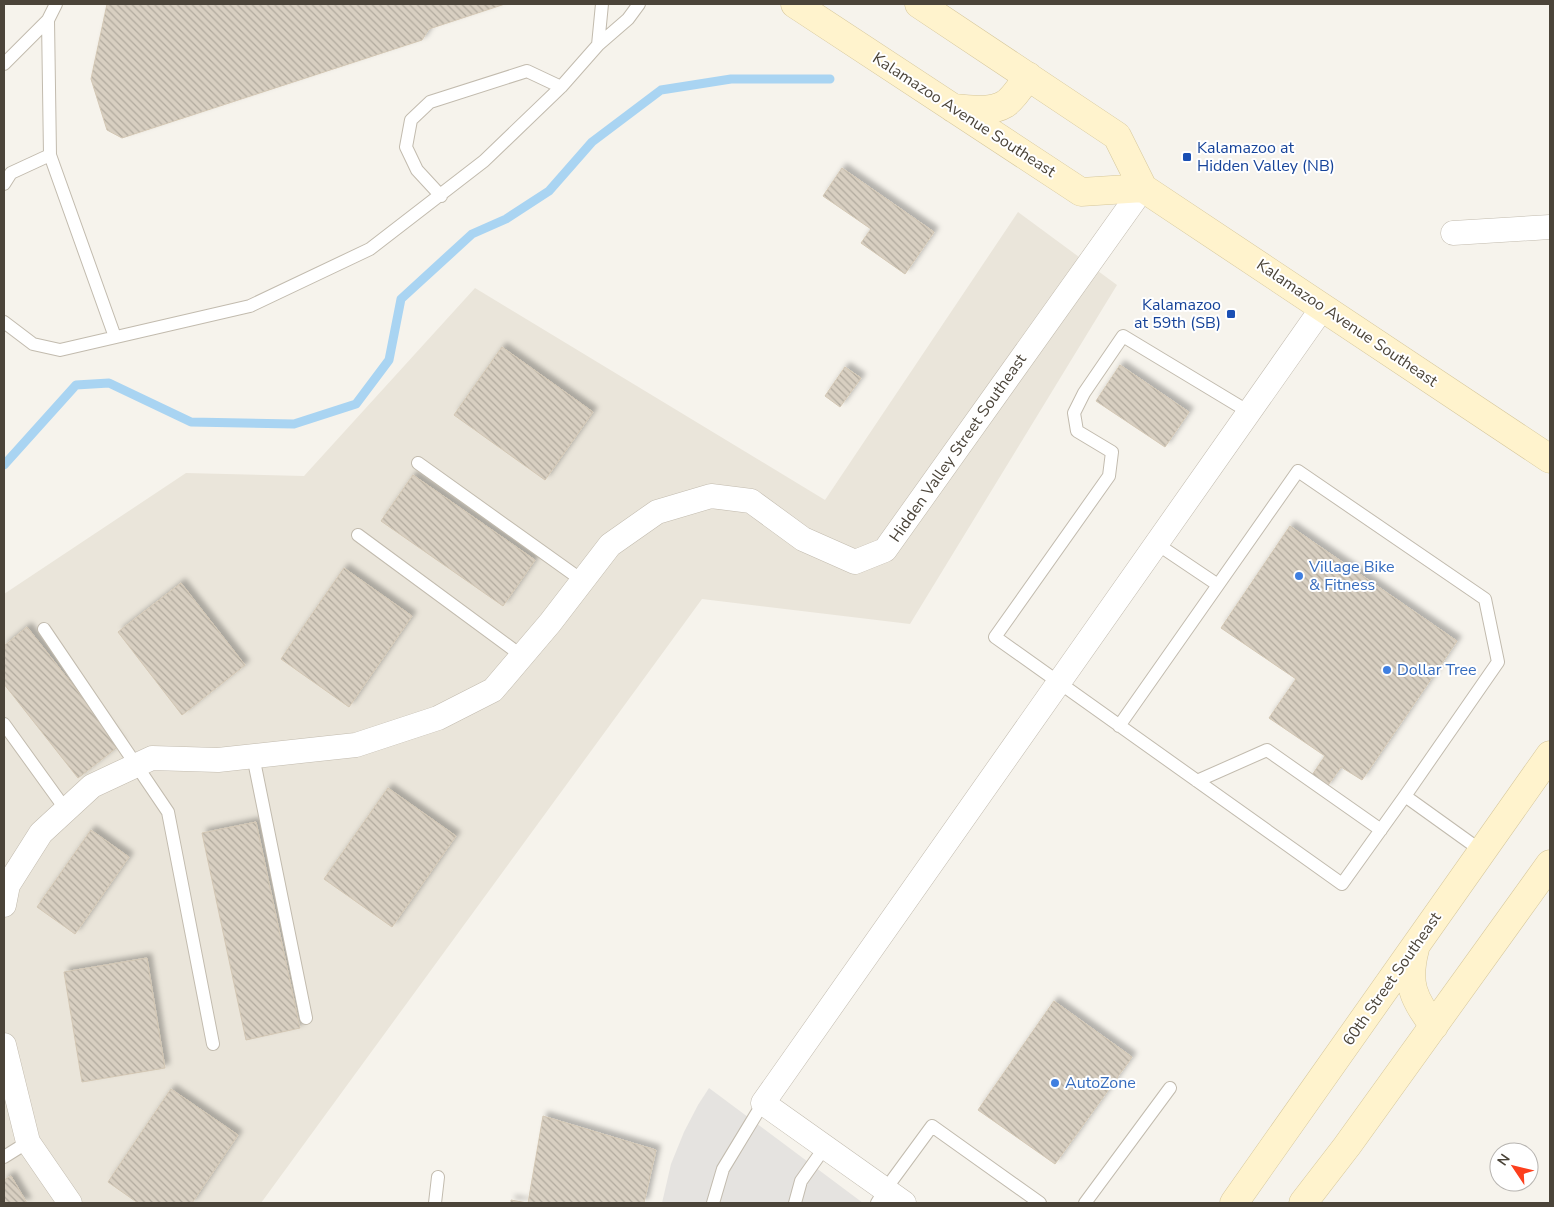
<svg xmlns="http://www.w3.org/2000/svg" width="1554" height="1207" font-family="'Nunito Sans',sans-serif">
	<defs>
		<pattern id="building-back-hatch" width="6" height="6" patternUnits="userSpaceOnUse" patternTransform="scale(1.25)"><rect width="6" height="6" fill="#d8cfc1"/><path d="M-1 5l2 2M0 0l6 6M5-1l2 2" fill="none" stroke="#b1aa9e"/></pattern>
		<filter id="shadow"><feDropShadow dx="4.5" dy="-4.5" stdDeviation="2.5" flood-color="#0004"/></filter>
	</defs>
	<rect width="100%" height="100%" fill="#f6f3ec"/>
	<!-- residential -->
	<path fill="#eae5da" d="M1018 212 1117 285 910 624 702 599 261 1203H4V594L186 473 304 476 475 288 825 500Z"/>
	<!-- parking -->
	<path fill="#e5e3e0" d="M709 1088 863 1203H662L671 1164 684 1132 698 1105Z"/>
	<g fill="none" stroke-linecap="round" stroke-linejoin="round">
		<!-- stream -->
		<path stroke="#a9d4f2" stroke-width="9" d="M4 465 76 385 109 383 191 422 294 424 356 404 389 360 401 299 472 234 506 219 549 191 592 142 661 90 731 79H830"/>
	</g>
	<!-- building -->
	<path fill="url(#building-back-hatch)" stroke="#d3c7b4" filter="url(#shadow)" d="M107 4H505L429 29 422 40 122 138 107 130 91 79Z
		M842 168 934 232 905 274 861 243 871 229 823 196Z
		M502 347 593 412 545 480 454 415Z
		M1120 365 1189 412 1165 447 1096 401Z
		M845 367 861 378 840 407 825 396Z
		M413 475 535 560 503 606 381 521Z
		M1290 526 1457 641 1362 780 1341 767 1326 788 1310 778 1325 756 1269 718 1296 679 1221 628Z
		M344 568 412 616 349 707 281 659Z
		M181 583 245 665 182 715 118 632Z
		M27 627 120 745 78 778 4 684V646Z
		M388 788 456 836 392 927 324 879Z
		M256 822 300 1028 246 1040 202 833Z
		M91 830 129 857 75 934 37 907Z
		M147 958 165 1068 82 1082 64 972Z
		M1054 1001 1132 1057 1055 1164 978 1110Z
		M171 1089 238 1135 192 1203H138L108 1182Z
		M543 1116 656 1150 644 1203H511V1200L528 1203Z
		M11 1176 27 1203H4V1180Z"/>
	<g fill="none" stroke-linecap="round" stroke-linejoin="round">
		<!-- lane casing -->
		<g stroke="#c2bbae" stroke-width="14">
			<path id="lane" d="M56 4 48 20 50 155 115 337
				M598 45 602 4
				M4 64 48 20
				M4 184 11 173 50 155
				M441 196 417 170 406 147 411 120 430 102 527 71 561 87
				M4 322 33 344 60 350 250 306 370 249 484 161 561 87 598 45 628 19 639 4
				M418 463 583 581
				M358 535 522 656
				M1157 544 1218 585 1298 471 1485 599 1498 662 1405 796 1342 884 995 637 1109 476 1112 452 1077 431 1074 413 1084 393 1123 336 1249 412
				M44 629 168 812 213 1044
				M4 724 66 810
				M1119 726 1218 585
				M253 756 306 1018
				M1197 781 1267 750 1381 830
				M1405 796 1483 852
				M4 1157 28 1142
				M435 1203 438 1177
				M713 1203 723 1169 763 1103
				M795 1203 801 1181 825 1147
				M877 1203 885 1190 932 1126 1040 1203
				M1085 1203 1170 1088"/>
		</g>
		<!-- street casing -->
		<g stroke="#c2bbae" stroke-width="25">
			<path id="street" d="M1453 233 1550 227
				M4 905 8 885 41 833 92 786 152 758 218 760 356 745 438 718 493 690 550 623 610 545 657 512 711 496 751 501 803 539 855 562 885 550 1143 188
				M4 1045 28 1142 70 1203
				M904 1203 763 1103 1323 307"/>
		</g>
		<!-- secondary casing -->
		<g stroke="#d6c79b" stroke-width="29">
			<path id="secondary" d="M795 4 1081 192 1143 188
				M919 4 1117 136 1143 188 1550 459
				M953 108C970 109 990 113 1005 104 1014 98 1022 85 1028 76
				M1415 949C1406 983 1413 999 1434 1026
				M1234 1203 1550 755
				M1303 1203 1347 1146 1550 864"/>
		</g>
		<!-- lane -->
		<use href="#lane" stroke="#fff" stroke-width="12"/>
		<!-- street -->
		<use href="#street" stroke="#fff" stroke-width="24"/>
		<!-- secondary -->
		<use href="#secondary" stroke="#fff3cd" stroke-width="28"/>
	</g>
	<!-- markers -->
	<g fill="#1a4fb4" stroke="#fff" stroke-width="2">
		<rect x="1182" y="152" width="10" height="10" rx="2.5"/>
		<rect x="1226" y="309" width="10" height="10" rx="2.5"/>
	</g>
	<g fill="#3f7fe0" stroke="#fff" stroke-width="2">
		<circle cx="1299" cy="576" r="5"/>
		<circle cx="1387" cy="670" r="5"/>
		<circle cx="1055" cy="1083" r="5"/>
	</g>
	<g text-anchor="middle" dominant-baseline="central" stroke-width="4" stroke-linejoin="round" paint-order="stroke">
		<!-- street labels -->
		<g font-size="16" fill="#4b4439" stroke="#fff">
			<text transform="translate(964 115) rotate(33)">Kalamazoo Avenue Southeast</text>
			<text transform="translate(1347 323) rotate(34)">Kalamazoo Avenue Southeast</text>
			<text transform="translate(958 448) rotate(-55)">Hidden Valley Street Southeast</text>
			<text transform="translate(1392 979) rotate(-55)">60th Street Southeast</text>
		</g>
		<!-- transit labels -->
		<g font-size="16" fill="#164399" stroke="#fff" text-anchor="start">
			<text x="1197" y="148">Kalamazoo at<tspan x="1197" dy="18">Hidden Valley (NB)</tspan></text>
			<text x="1221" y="305" text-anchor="end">Kalamazoo<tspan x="1221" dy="18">at 59th (SB)</tspan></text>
		</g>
		<!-- shop labels -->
		<g font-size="16" fill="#366cbe" stroke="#fff" text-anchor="start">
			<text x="1309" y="567">Village Bike<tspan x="1309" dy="18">&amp; Fitness</tspan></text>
			<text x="1397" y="670">Dollar Tree</text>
			<text x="1065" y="1083">AutoZone</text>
		</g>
	</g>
	<!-- border -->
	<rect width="1554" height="1207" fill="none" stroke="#4b4439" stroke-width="10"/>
	<!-- north arrow -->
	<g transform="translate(1514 1167) rotate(305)"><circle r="24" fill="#ffffff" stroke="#b7b4b0"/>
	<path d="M0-4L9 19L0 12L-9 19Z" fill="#fc3f1d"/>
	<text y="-8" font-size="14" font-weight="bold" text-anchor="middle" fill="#4b4439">N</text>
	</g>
</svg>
